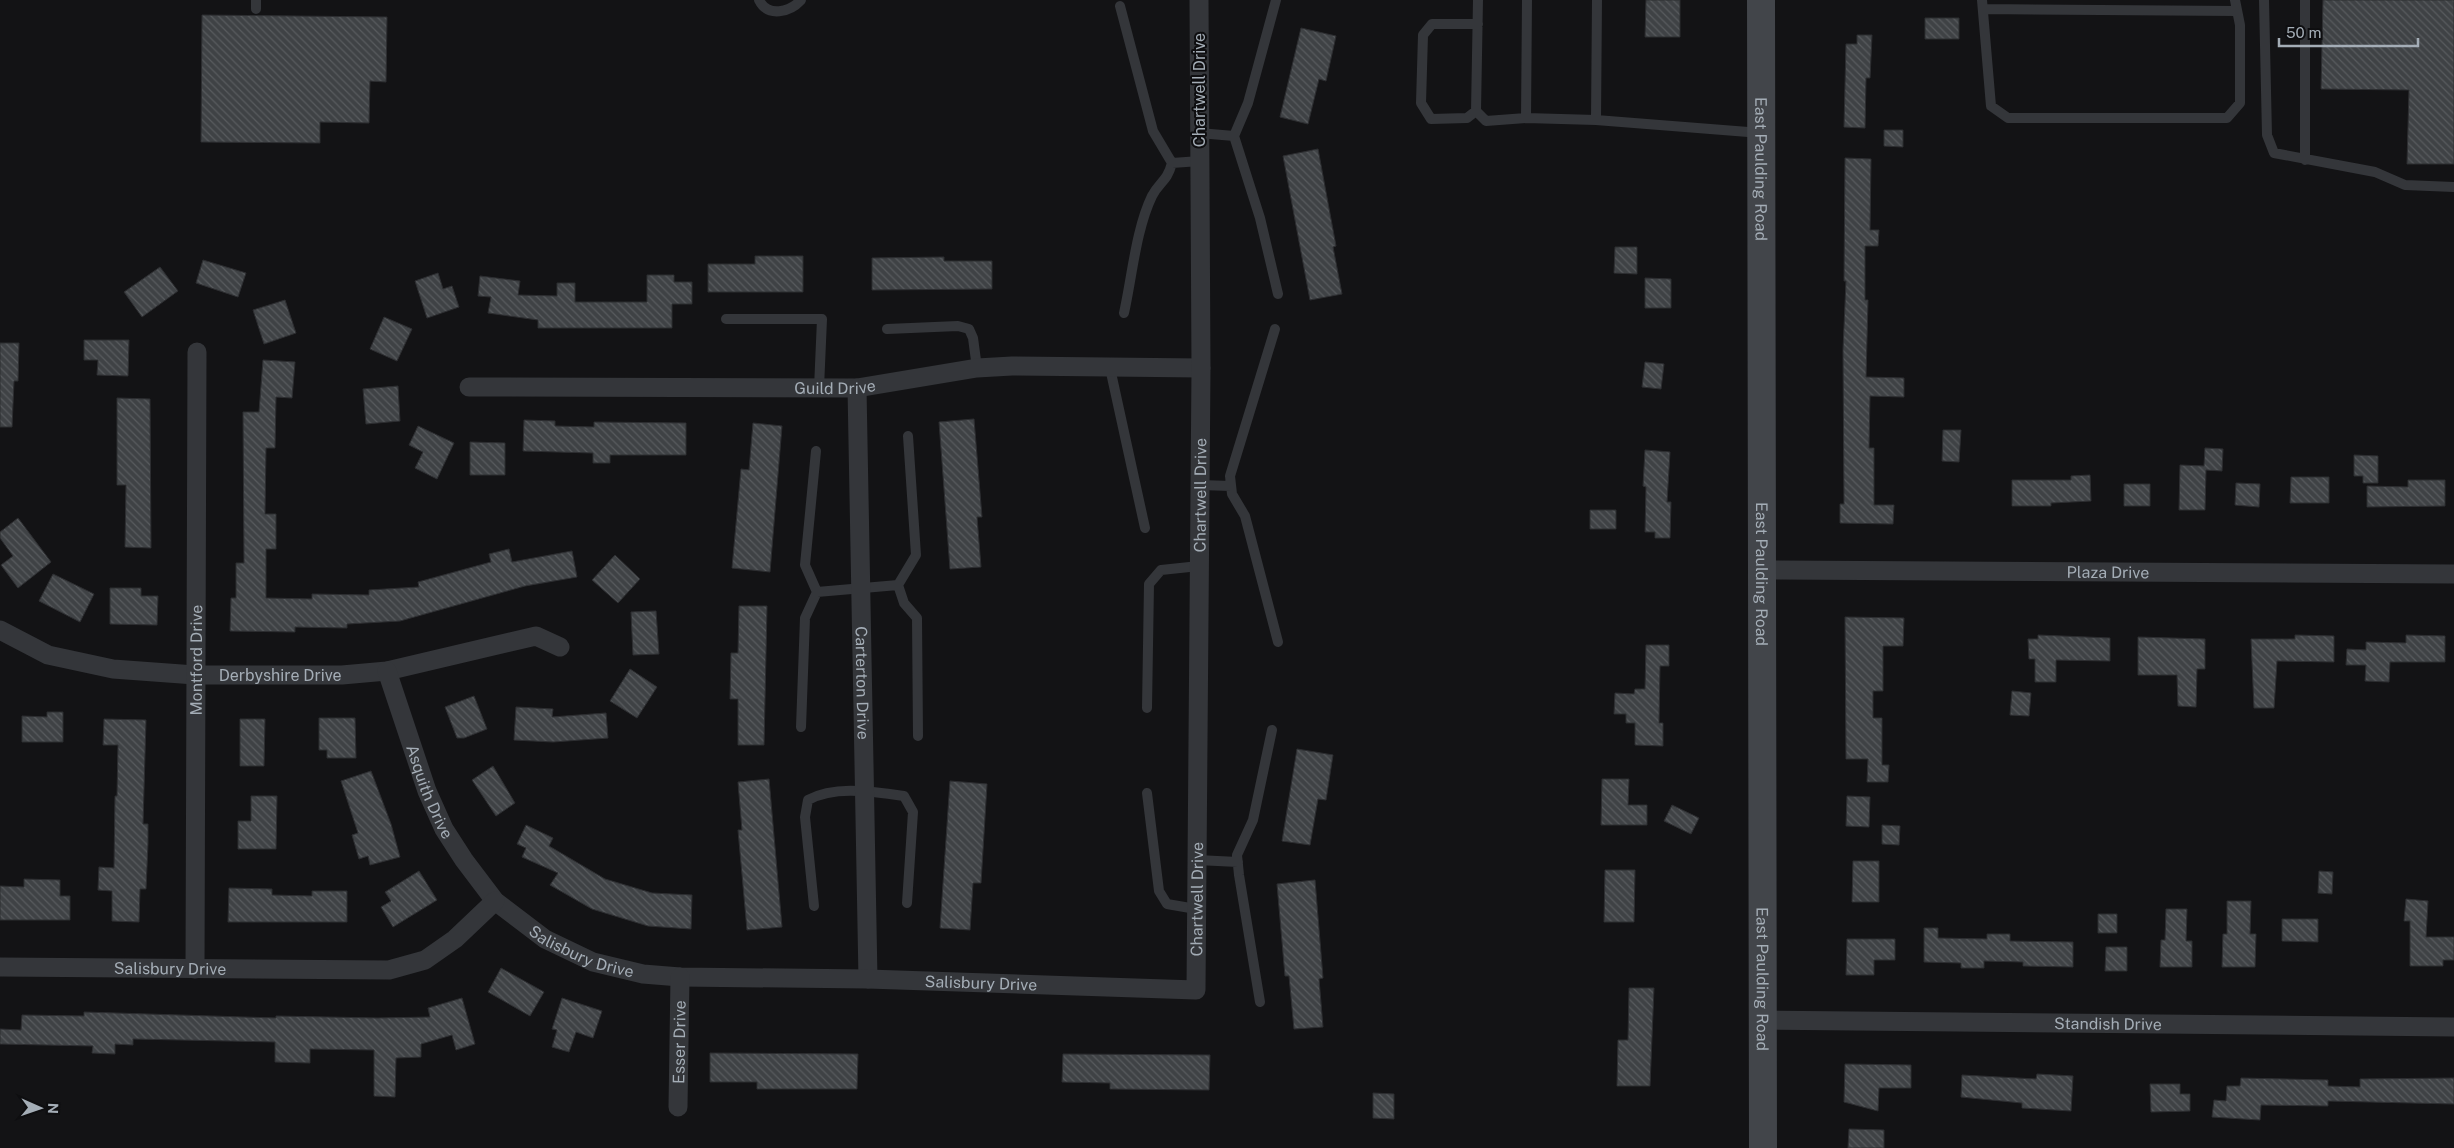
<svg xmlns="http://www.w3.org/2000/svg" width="2454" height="1148" font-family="'Public Sans',sans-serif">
	<defs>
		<pattern id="building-back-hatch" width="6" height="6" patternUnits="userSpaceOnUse" patternTransform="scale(1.25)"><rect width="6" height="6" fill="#3f4245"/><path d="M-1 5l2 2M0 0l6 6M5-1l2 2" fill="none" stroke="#585b5e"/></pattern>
	</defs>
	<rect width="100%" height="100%" fill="#131315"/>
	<!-- building -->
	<path fill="url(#building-back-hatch)" stroke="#2d2e31" d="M1646 0H1680V37H1645Z
		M2323 0H2454V164H2407L2409 90 2321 89Z
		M202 15 387 17 386 82 370 81 369 123 320 122V143L201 142Z
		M1925 18H1959V39H1925Z
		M1301 28 1336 36 1326 81 1319 79 1308 124 1280 117Z
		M1857 35H1872L1870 78H1866L1865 128 1844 127 1846 44H1857Z
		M1884 130H1903V147L1884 146Z
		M1318 149 1336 246 1333 247 1342 294 1310 300 1283 156Z
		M1845 158 1871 159 1870 230H1879L1878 246H1865V300H1868L1866 377 1904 378V397L1870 396 1869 448H1874V505H1894L1893 524 1840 523V504H1844L1843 350 1846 281H1844Z
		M1615 247H1637V274L1614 273Z
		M755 256H803V292H708V264H755Z
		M944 257V261H992V289L872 290V258Z
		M203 260 246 273 238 297 196 283Z
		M160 267 178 291 142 317 124 292Z
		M438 273 443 289 452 286 459 307 427 318 415 281Z
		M647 275H674V282H692V304H672V328H538V320L488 313 491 297 478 296 480 276 520 281 518 295 557 296V283H575V302H647Z
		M1645 278 1671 279V308H1645Z
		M285 300 296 333 264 344 253 310Z
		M384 317 412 329 397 361 370 349Z
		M84 340H129L128 376 97 375 98 360H84Z
		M0 343H19L18 381H14L12 427H0Z
		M263 360 295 362 292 398 276 397 275 448H266L265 514H276V549H266V598L312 599V594L369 595V590L419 587 418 582 491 562 489 554 509 549 512 562 572 551 577 577 525 586 400 621 347 624V628L295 627V632L230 631 231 598H236V563H244L243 412H259Z
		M1645 362 1664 364 1661 389 1642 387Z
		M398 386 400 421 366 424 363 389Z
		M117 398 150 399 151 548 125 547 126 485H117Z
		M974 419 982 517H977L981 567 950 569 939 422Z
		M524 420 555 421V426L594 427V422L686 423V455H610V463H593V453L523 451Z
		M753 423 782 426 770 572 732 568 741 469 749 470Z
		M418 426 454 443 437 479 415 468 423 452 409 445Z
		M1943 430H1961L1959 462 1942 461Z
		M470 442 505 443V475H470Z
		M2205 448 2223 449 2222 471 2206 470 2205 510H2179L2180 465 2204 466Z
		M1645 450 1670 452 1667 502H1671L1670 538H1655V532H1645L1646 487 1643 486Z
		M2354 455 2378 456V483H2363V476H2354Z
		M2090 475 2091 501 2051 503V506H2012V480H2071V476Z
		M2291 477H2329V503H2290Z
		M2408 480H2445V506L2367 507V486L2408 487Z
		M2236 483 2260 484 2259 507 2235 505Z
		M2124 484H2150V506H2124Z
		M1590 510H1616V529H1590Z
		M18 518 51 562 18 588 1 565 13 556 0 538V532Z
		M615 555 640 579 618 603 592 580Z
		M53 574 94 594 80 622 39 601Z
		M110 588H141V596H158L157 625 110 624Z
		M739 606H767L764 745H738V699H730L731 653H738Z
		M656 611 659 654 633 655 631 612Z
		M1845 617 1904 618 1903 646H1883V691H1873V718H1882V765H1889L1888 782H1867L1868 759H1846Z
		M2038 635 2110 638V661L2056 660V682H2035V659H2029L2028 639H2038Z
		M2295 635 2334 636V662L2277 661 2274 708H2254L2251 639H2295Z
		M2406 635 2445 636V662H2390L2389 682 2365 681 2366 665H2346L2347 649 2366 650V642L2406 643Z
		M2138 637 2205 639V669H2197L2196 707 2178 706 2177 675H2138Z
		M1646 645H1669V666H1660L1659 723H1663V746L1635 745V723H1626V714H1614L1615 693 1634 694 1635 689H1645Z
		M630 669 657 687 637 718 610 701Z
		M2012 691 2031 693 2029 716 2010 715Z
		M474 696 487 729 464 738H457L445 707Z
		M516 707 553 709 552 717 606 713 608 738 553 742 514 740Z
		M47 712H63V742H22V716L47 717Z
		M319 718H355L356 758H327V750H319Z
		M104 719 146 720 143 824H148V843L146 889H140L139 922 112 921V891L98 890 99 867 114 868 115 796H117L118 745H103Z
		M240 719H265L264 766H240Z
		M1297 749 1333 755 1326 800 1318 799 1310 845 1282 841Z
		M493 766 515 803 496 816 472 780Z
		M371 771 391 824 400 857 370 865 368 856 359 859 352 835 358 833 341 781Z
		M769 779 782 927 747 930 738 830H742L738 782Z
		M1602 779H1629L1628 805H1647V825H1601Z
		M950 781 987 784 981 883H973L970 930 940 928Z
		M251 796H277L276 849H238V821H251Z
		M1847 796 1870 797 1869 827 1846 826Z
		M1672 805 1699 818 1691 834 1664 821Z
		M526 825 553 838 549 846 605 879 652 893 692 895 691 929 648 926 592 909 550 885 558 873 522 857 526 848 517 844Z
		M1882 825 1900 826 1899 845 1882 844Z
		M1853 861H1879V902H1852Z
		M1605 870H1635L1634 922H1604Z
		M419 871 437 900 393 927 381 907 391 901 385 892Z
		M2319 871 2333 872 2332 894 2318 893Z
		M24 879 60 880V896H70V920H0V886L24 887Z
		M1315 880 1323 978 1319 979 1323 1027 1294 1029 1289 976H1285L1277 884Z
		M229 888 272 889V895L312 896V891H347V922H228Z
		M2406 899 2428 901 2426 937H2454V960H2443V966H2410V921H2404Z
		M2227 901H2251L2250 934H2256L2255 967H2222L2223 934H2227Z
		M2166 909H2187L2186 941H2192V967H2160L2161 940H2165Z
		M2098 914H2117V933H2098Z
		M2282 919H2318V942L2282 941Z
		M1924 928H1938V938L1987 939V934H2010V941L2073 942V967L2023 966V962L1984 961V968H1961V963L1924 962Z
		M1847 939H1895V960H1874V975H1846Z
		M2106 947H2127V971H2105Z
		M501 968 544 992 530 1016 488 992Z
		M1629 988H1654L1650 1086H1617L1618 1040H1628Z
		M462 998 475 1044 456 1050 452 1035 421 1044V1057L396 1058 395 1097 374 1096V1050L310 1049V1063L275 1062V1042L133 1039V1045L115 1044V1054L92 1053 93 1046 0 1044V1029L21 1030 22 1015 84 1016V1012L276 1018V1016L378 1018 430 1017 428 1008Z
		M562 998 602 1011 593 1038 576 1032 569 1052 552 1047 557 1030 552 1029Z
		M710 1053 858 1054 857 1089H757V1082H710Z
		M1063 1054 1210 1055 1209 1090 1110 1089V1083L1062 1082Z
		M1845 1064 1911 1065V1088H1879L1878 1111 1844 1102Z
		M2037 1074 2073 1076 2071 1111 2022 1108V1103L1961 1097 1962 1075 2036 1079Z
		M2241 1078 2328 1080V1086L2360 1087V1079L2454 1078V1104L2328 1101V1106L2261 1105 2260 1120 2212 1117 2214 1100 2226 1101 2227 1086H2240Z
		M2150 1084H2180V1094H2190V1111L2151 1112Z
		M1373 1093 1394 1094V1119L1373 1118Z
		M1849 1129 1884 1130V1148H1848Z"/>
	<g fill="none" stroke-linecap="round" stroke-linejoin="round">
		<!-- service -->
		<path stroke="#34363a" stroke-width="10" d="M256 0V9
			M759 0C768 18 790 12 801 0
			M1597 0 1596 120 1761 133
			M1982 0 1991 106 2008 118H2227L2240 103V25L2235 0
			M2264 0 2267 135 2274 153 2375 172 2405 185 2454 187
			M1120 6 1153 131 1172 163 1200 161
			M1983 9 2237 11
			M1478 24H1432L1423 35 1421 103 1431 119 1467 118 1476 111 1478 0
			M1476 111 1486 121 1526 118 1527 0
			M1526 118 1596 120
			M1199 133 1234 136 1260 218 1278 294
			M1234 136 1248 103 1276 0
			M2305 160V0
			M1124 313C1132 277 1136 229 1152 196 1159 182 1167 182 1172 163
			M726 319H822L819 388
			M887 329 958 326 969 329 973 338 977 368
			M1275 329 1230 476 1232 494 1245 516 1278 642
			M1110 368 1145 528
			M908 436 916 555 898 585 904 603 917 618 918 736
			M816 451 805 565 817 592
			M1200 485 1231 486
			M1147 708 1149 584 1161 570 1199 566
			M801 727 805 618 817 592 898 585
			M1147 793 1159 891 1167 904 1196 909
			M1197 860 1238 862
			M814 906 805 817 808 800C836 785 873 792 904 796L913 812 907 903
			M1260 1002 1239 875 1237 855 1253 820 1272 730"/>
		<!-- minor -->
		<g stroke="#34363a" stroke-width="19">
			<path id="s1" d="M469 387 857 388 977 368 1012 366 1201 368"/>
			<path id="s2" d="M857 388 868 979"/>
			<path id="s3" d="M1763 570 2454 574"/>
			<path id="s4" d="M0 630 48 655 113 669 195 675H342L387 671 536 636 560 647"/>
			<path id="s5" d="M387 671 427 791 444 829 464 860 495 901 545 939 593 962 643 974 680 977 868 979 1196 990 1201 368 1199 0"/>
			<path id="s6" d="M0 967 389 970 425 960 455 939 495 901"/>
			<path id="s7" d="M195 969 197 352"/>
			<path id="s8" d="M1763 1020 2454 1027"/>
			<path id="s9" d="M678 1107 680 977"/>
		</g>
		<!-- secondary -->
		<path stroke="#42454a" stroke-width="28" id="s10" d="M1761 0 1763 1148"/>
	</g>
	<g text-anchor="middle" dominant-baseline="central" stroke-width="4" stroke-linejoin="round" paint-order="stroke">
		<!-- street labels -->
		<g font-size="16" fill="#a4adb6" stroke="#0e0e10">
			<text transform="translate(1199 90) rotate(-90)">Chartwell Drive</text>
			<text stroke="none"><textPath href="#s10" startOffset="169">East Paulding Road</textPath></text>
			<text stroke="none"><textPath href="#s1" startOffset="366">Guild Drive</textPath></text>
			<text stroke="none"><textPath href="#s5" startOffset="1472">Chartwell Drive</textPath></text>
			<text stroke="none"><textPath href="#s3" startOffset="345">Plaza Drive</textPath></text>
			<text stroke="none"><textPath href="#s10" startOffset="574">East Paulding Road</textPath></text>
			<text stroke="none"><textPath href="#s7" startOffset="309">Montford Drive</textPath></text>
			<text stroke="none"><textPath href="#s4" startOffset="288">Derbyshire Drive</textPath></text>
			<text stroke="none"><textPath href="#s2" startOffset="295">Carterton Drive</textPath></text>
			<text stroke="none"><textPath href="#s5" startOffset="128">Asquith Drive</textPath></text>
			<text stroke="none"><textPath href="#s5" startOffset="1068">Chartwell Drive</textPath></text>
			<text stroke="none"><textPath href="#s5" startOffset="358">Salisbury Drive</textPath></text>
			<text stroke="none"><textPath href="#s6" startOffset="170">Salisbury Drive</textPath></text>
			<text stroke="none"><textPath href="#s10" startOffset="979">East Paulding Road</textPath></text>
			<text stroke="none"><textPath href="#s5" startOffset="762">Salisbury Drive</textPath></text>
			<text stroke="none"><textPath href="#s8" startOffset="345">Standish Drive</textPath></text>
			<text stroke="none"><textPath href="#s9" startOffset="65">Esser Drive</textPath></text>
		</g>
	</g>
	<!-- north arrow -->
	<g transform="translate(40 1108) rotate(92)" stroke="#0e0e10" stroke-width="4" paint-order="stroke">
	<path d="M0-4L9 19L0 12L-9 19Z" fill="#a4adb6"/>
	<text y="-8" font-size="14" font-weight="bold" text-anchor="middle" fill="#a4adb6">N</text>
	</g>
	<!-- scale -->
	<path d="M2279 38v8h139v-8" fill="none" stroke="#a4adb6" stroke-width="2.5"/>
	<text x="2286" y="38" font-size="15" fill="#a4adb6" stroke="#0e0e10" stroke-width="4" paint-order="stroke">50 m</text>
</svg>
